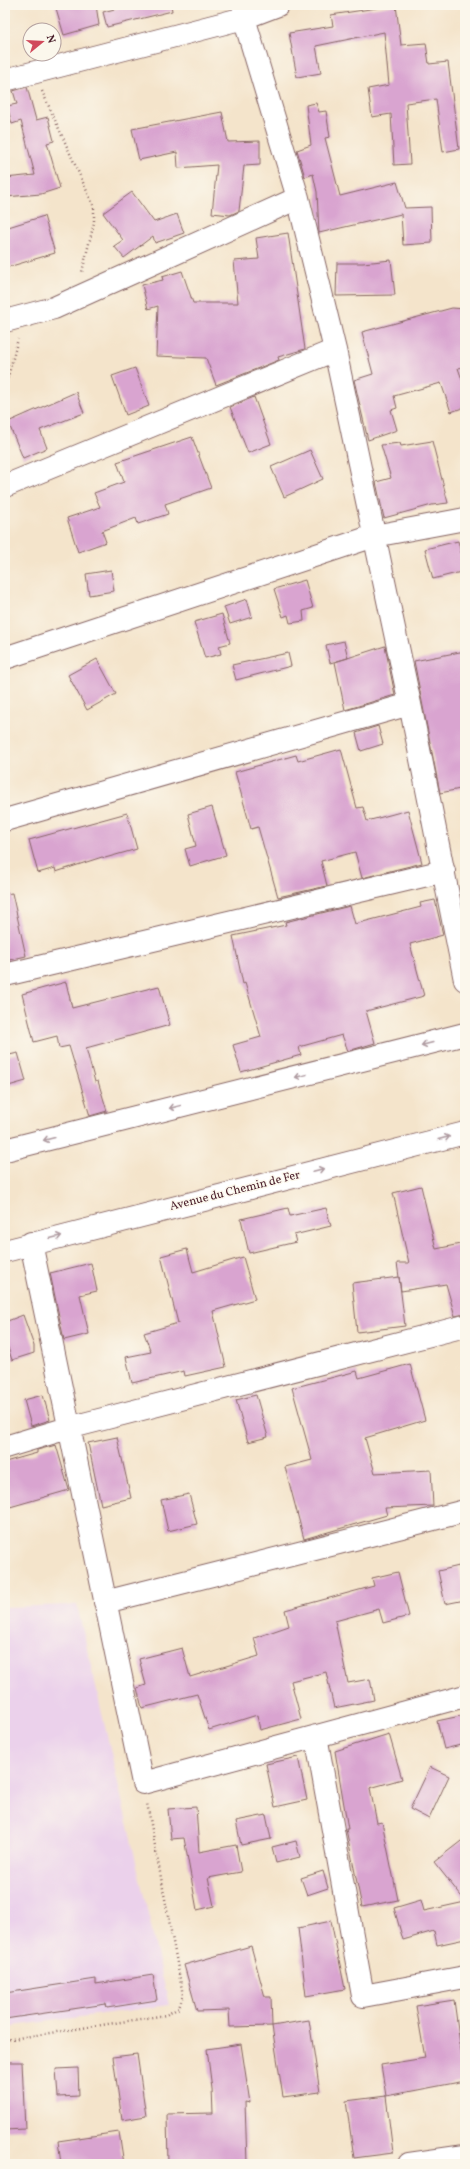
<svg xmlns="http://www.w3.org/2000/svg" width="470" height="2169" font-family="Vollkorn,serif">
	<rect width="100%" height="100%" fill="#fbf7ec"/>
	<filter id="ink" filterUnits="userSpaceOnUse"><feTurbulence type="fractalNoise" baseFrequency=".025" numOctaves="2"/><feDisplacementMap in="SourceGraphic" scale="8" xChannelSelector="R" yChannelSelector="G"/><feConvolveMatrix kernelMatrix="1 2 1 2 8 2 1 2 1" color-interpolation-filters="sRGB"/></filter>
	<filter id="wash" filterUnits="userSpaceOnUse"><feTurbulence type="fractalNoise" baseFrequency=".012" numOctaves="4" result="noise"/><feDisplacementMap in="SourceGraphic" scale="16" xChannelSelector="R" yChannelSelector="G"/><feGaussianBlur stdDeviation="0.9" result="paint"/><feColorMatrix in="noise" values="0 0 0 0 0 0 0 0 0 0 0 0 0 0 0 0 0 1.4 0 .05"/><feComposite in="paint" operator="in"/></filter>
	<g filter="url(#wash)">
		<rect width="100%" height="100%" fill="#f4e4cb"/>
		<!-- built -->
		<path fill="#ebd1eb" d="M77 1605 169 2005 5 2027V1607Z"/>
		<g id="blocks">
			<!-- building -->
			<path fill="#d9a4d0" d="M55 5H96L99 25 64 35Z
				M130 5H171L172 11 107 27 103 12Z
				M396 5 401 45 426 43 429 64 448 62 459 149 443 152 436 99 406 103 410 164 394 165 391 114 372 117 368 89 389 85 384 32 316 46 321 73 297 77 289 33 333 26 331 15Z
				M27 87 36 120 48 117 54 141 47 143 60 188 41 194 5 197V178L35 175 21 121 12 124 7 106 17 104 13 91Z
				M316 103 319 112 326 111 330 137 325 138 340 196 397 182 405 208 431 207 432 243 403 245 401 214 319 233 317 192 313 174 305 177 297 150 311 145 306 105Z
				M222 112 228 142 260 141V165L244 166 239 211 230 215 212 213 217 165 178 168 177 152 139 160 132 129Z
				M132 192 154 222 177 214 184 233 155 243 153 236 124 258 114 246 123 240 103 213Z
				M44 216 55 253 5 268V228Z
				M288 233 305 349 278 357 279 360 216 385 206 358 156 356 158 306 148 309 142 285 163 280 162 277 182 271 193 303H238L234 261 259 259 256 238Z
				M391 260 395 295 336 296 337 263H363Z
				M452 308 465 309V367L458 368 465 388V407L451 412 441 383 394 396 397 408 391 410 397 430 368 440 354 380 373 374 362 332Z
				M135 368 149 406 126 415 112 376Z
				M76 392 84 413 40 430 47 448 23 458 8 422Z
				M254 397 271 444 248 453 230 407Z
				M192 437 211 488 165 504 168 514 138 524 136 518 102 531 106 542 78 552 67 518 100 507 94 493 124 482 117 462Z
				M432 441 448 503 432 505 384 518 376 482 391 478 381 445 400 443 401 446Z
				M310 450 323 479 284 497 271 467Z
				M458 541 461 553 465 552V571L433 579 425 549Z
				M111 570 114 591 89 595 86 574Z
				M305 580 313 608 303 611 304 621 290 623 288 615 283 617 274 589Z
				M247 599 252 617 230 624 224 607Z
				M222 614 230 643 219 646 221 654 205 658 194 622Z
				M344 641 348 658 330 663 326 645Z
				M385 646 395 695 345 710 335 662Z
				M465 651V788L440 793 414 661Z
				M288 653 291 666 236 680 232 665Z
				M97 659 116 694 87 710 68 675Z
				M378 726 383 744 361 751 356 733Z
				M341 749 357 808 363 807 367 821 408 810 422 863 362 878 355 852 321 861 327 886 278 897 258 827 251 829 235 772 296 755 298 761Z
				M212 807 226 855 190 866 185 849 196 846 188 814Z
				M127 813 137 849 105 858 102 857 56 872 55 868 38 873 29 840Z
				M12 893 26 956 5 961V894Z
				M435 900 443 935 410 944 424 996 366 1011 375 1043 348 1051 342 1035 299 1047 301 1055 241 1072 233 1045 261 1037 245 983 243 984 233 936 286 925 285 922 350 906 355 924 421 907 420 903Z
				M66 982 72 1008 159 986 170 1025 86 1048 95 1082 98 1081 107 1111 90 1116 69 1046 59 1048 57 1036 34 1042 22 994Z
				M18 1053 26 1081 5 1087V1056Z
				M421 1186 436 1249 465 1243V1314L455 1316 446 1284 401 1291 397 1263H409L393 1193Z
				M288 1208 290 1216 326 1208 331 1226 294 1235 296 1242 249 1253 241 1219Z
				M187 1249 193 1272 243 1257 255 1299 213 1311 226 1367 185 1376 184 1371 132 1383 126 1357 151 1352 144 1333 178 1323 161 1256Z
				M91 1263 97 1291 80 1295 89 1334 64 1340 50 1273Z
				M399 1277 405 1326 357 1332 352 1283Z
				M23 1315 34 1346V1353L12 1360 5 1339V1322Z
				M410 1364 425 1420 365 1438 375 1473 431 1470 433 1506 385 1508 387 1515 304 1539 285 1467 312 1460 292 1388 357 1371 359 1378Z
				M43 1395 50 1420 31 1426 24 1400Z
				M256 1395 268 1437 248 1442 236 1400Z
				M117 1437 131 1498 101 1505 88 1443Z
				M56 1445 69 1490 10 1507 5 1487V1462L37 1453V1450Z
				M189 1494 197 1524 168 1531 161 1500Z
				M459 1566 465 1600 445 1604 438 1571Z
				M398 1572 409 1616 383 1623 379 1609 335 1621 348 1683 370 1679 374 1700 334 1708 326 1672 291 1681 301 1719 260 1730 257 1715 209 1730 197 1694 142 1708 137 1688 146 1685 139 1659 182 1648 190 1677 259 1656 254 1638 289 1626 285 1610 374 1586 372 1578Z
				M465 1715V1744L444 1749 437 1721Z
				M389 1734 402 1779 370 1788 377 1823 382 1822 398 1900 362 1907 346 1829H348L335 1751Z
				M298 1757 307 1800 275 1807 266 1764Z
				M430 1767 449 1776 429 1819 410 1809Z
				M196 1807 199 1852 236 1845 241 1872 208 1878 214 1906 197 1910 184 1838 171 1839 168 1809Z
				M266 1815 271 1839 241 1845 236 1821Z
				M465 1838V1901L434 1862Z
				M296 1841 300 1857 276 1863 272 1847Z
				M323 1871 328 1888 307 1895 301 1878Z
				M421 1900 424 1911 465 1902V1939L437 1945 434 1931 403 1940 394 1908Z
				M331 1921 345 1989 306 1996 298 1928Z
				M251 1946 265 1997H271L272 2026 230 2027 229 2010 197 2011 184 1965Z
				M153 1975 157 2000 107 2008 106 2004 5 2019V1993L96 1979V1984Z
				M454 2000 465 2081 386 2096 381 2065 425 2058 416 2006Z
				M309 2020 320 2092 283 2097 272 2026Z
				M241 2044 250 2103 245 2102 247 2164H168L167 2114 213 2113 212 2089 207 2049Z
				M137 2054 146 2116 122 2120 113 2057Z
				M5 2062H22L25 2129 5 2130Z
				M78 2068 79 2096 58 2097 56 2069Z
				M386 2096 393 2153 354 2158 346 2101Z
				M119 2132 124 2164H61L58 2141Z"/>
		</g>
	</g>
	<g filter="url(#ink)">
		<use href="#blocks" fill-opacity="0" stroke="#866463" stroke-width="1"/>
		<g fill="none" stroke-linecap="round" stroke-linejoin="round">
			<!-- minor casing -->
			<g stroke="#866463" stroke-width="24">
				<path id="minor" d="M244 5V18L298 198 335 350 410 704 465 980
					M5 80 244 18 278 5
					M5 321 54 308 298 198
					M5 486 335 350
					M5 658 374 536 465 519
					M5 820 410 704
					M5 975 444 871
					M5 1150 465 1034
					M31 1243 143 1783 465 1696
					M5 1251 465 1133
					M5 1447 68 1428 465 1326
					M105 1602 465 1511
					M316 1736 363 1996 465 1977
					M409 2164 465 2156"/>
			</g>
			<!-- path -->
			<path stroke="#866463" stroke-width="2.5" stroke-dasharray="1 3" stroke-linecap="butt" d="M42 91 94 207V223L82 272
				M5 381 8 377 18 339
				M5 2040 166 2015 179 2008 183 1995 147 1803"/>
			<!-- minor -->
			<use href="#minor" stroke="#fff" stroke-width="22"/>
		</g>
		<!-- one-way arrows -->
		<defs><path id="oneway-shaft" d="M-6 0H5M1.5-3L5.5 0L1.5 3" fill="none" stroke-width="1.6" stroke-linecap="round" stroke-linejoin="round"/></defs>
		<g stroke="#ae9aa0">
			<use href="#oneway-shaft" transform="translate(427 1044) rotate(166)"/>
			<use href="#oneway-shaft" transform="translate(301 1076) rotate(166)"/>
			<use href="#oneway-shaft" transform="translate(175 1107) rotate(166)"/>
			<use href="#oneway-shaft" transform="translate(444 1138) rotate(-14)"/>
			<use href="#oneway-shaft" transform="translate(49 1139) rotate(166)"/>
			<use href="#oneway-shaft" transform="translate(318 1170) rotate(-14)"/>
			<use href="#oneway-shaft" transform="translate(56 1237) rotate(-14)"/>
		</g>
	</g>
	<g text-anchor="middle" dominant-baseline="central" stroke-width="3" stroke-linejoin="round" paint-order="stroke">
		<!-- street labels -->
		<g font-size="12" fill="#4a1f2b" stroke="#fbf7ec">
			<text transform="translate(235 1191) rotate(-14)">Avenue du Chemin de Fer</text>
		</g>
	</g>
	<!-- margin -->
	<rect width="470" height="2169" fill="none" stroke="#fbf7ec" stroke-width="20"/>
	<!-- north arrow -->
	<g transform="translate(42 42) rotate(72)"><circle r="19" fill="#fbf7ec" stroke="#b4a19f"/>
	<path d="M0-3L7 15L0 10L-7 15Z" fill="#d1495b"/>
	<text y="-6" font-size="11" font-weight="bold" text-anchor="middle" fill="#4a1f2b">N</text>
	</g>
</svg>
